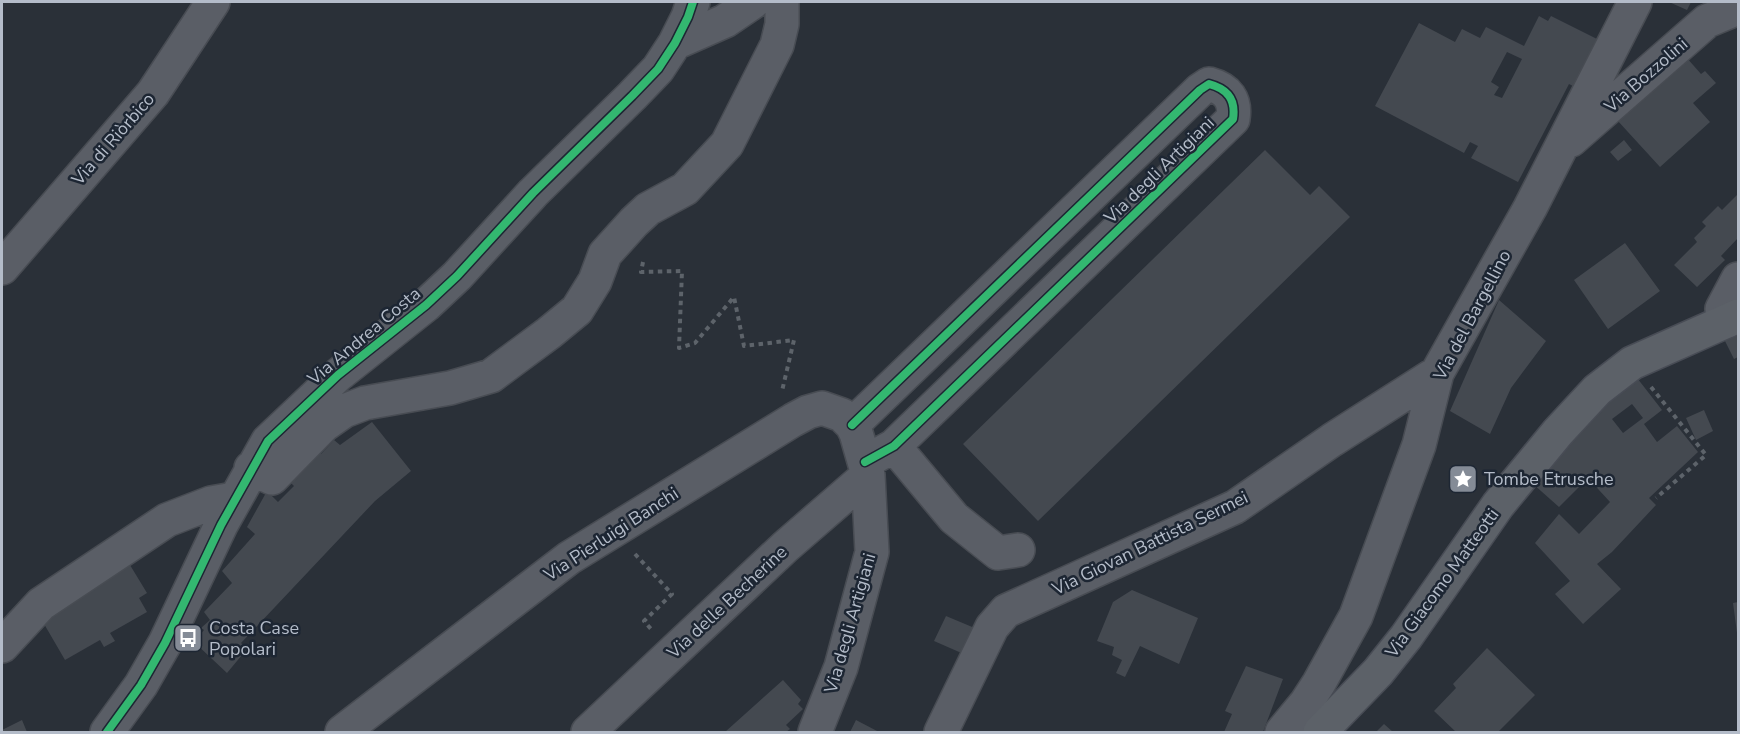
<svg xmlns="http://www.w3.org/2000/svg" width="1740" height="734" font-family="'Nunito Sans',sans-serif">
	<rect width="100%" height="100%" fill="#2a3038"/>
	<!-- building -->
	<path fill="#444950" fill-rule="evenodd" d="M1669 2H1691L1687 10Z
		M1539 16 1548 21 1551 16 1601 41 1577 88 1569 84 1518 182 1471 158 1478 146 1470 142 1464 153 1375 106 1419 23 1455 42 1462 29 1480 38 1486 27 1524 46ZM1507 52 1522 59 1502 98 1494 95 1499 87 1491 82Z
		M1686 57 1701 74 1705 71 1716 83 1693 103 1710 122 1660 167 1617 120Z
		M1624 140 1632 150 1618 161 1610 152Z
		M1265 150 1310 195 1319 186 1350 217 1038 521 963 444Z
		M1738 194V238L1721 256 1725 260 1697 287 1674 265 1697 242 1694 238 1706 226 1702 222 1718 206 1722 210Z
		M1625 243 1660 291 1608 329 1574 280Z
		M1499 300 1546 341 1511 388 1490 434 1450 411Z
		M1738 329V357L1734 359 1723 337Z
		M1634 374 1662 410 1644 424 1657 442 1677 426 1698 452 1649 498 1656 505 1612 552 1597 564 1621 589 1583 624 1555 594 1570 581 1535 543 1559 514 1579 534 1610 502 1588 478 1559 507 1532 483ZM1632 404 1643 418 1623 433 1612 419Z
		M1704 410 1713 431 1696 440 1686 418Z
		M372 422 411 471 375 501 241 643 247 649 227 673 194 642 204 630 201 628 210 620 204 612 232 583 222 571 255 534 247 527 267 491 278 502 294 486 284 476 312 446 321 454 334 440 340 445Z
		M130 565 147 593 139 598 147 612 110 633 115 641 104 647 100 640 65 660 40 617Z
		M1132 590 1198 618 1179 664 1140 646 1125 677 1116 673 1122 660 1112 655 1114 647 1097 641 1113 602Z
		M1738 602V632L1737 633 1733 603Z
		M946 616 977 629 966 655 934 641Z
		M1487 648 1535 695 1498 732H1456L1434 711 1456 688 1453 684Z
		M1246 666 1283 679 1263 732H1224L1232 714 1225 711Z
		M783 680 801 700 798 704 803 709 786 725 790 729 786 732H725Z
		M22 720 27 732H2V730Z
		M856 720 879 732H850Z
		M1384 724 1393 732H1376Z"/>
	<g fill="none" stroke-linecap="round" stroke-linejoin="round">
		<!-- minor casing -->
		<g stroke="#484c53" stroke-width="36">
			<path id="minor" d="M675 43 725 21 753 2
				M1571 140 1707 21 1738 8
				M2 268 153 93 213 2
				M1727 321 1722 309 1738 279
				M852 425 1200 90 1209 84C1228 89 1236 100 1233 119L894 446 865 462
				M894 446 954 518 998 553 1018 550
				M251 468 272 478 324 425 344 411 365 403 450 388 491 376 549 333 577 310 595 281 605 254 634 222 648 209 685 189 727 144 777 45 782 24V2
				M2 646 41 604 167 520 211 503 234 499
				M107 732 141 685 165 643 221 525 268 441 338 375 426 305 457 276 533 193 632 96 658 69 675 43 688 17 693 2
				M342 732 569 558 793 420 808 412 822 408 842 415 852 425 856 433 868 475 872 552 841 667 815 732
				M588 732 785 547 868 475
				M941 732 992 627 1006 611 1235 507 1332 440 1437 373
				M1282 732 1306 703 1319 683 1356 616 1419 445 1437 373 1530 208 1635 2"/>
		</g>
		<!-- major casing -->
		<g stroke="#484c55" stroke-width="36">
			<path id="major" d="M1320 732 1378 672 1406 637 1498 505 1558 432 1597 390 1632 363 1738 316"/>
		</g>
		<!-- path -->
		<path stroke="#5d636a" stroke-width="4" stroke-dasharray="4.5 4.5" stroke-linecap="butt" d="M643 262 641 272 682 271 679 348 695 343 734 297 744 346 794 340 782 391
			M1651 387 1706 455 1656 498
			M635 554 672 594 644 621 651 629"/>
		<!-- minor -->
		<use href="#minor" stroke="#5a5e66" stroke-width="33"/>
		<!-- major -->
		<use href="#major" stroke="#5c6168" stroke-width="33"/>
		<!-- cycleway casing -->
		<g stroke="#1d2633" stroke-width="11">
			<path id="cycleway" d="M852 425 1200 90 1209 84C1228 89 1236 100 1233 119L894 446 865 462
				M107 732 141 685 165 643 221 525 268 441 338 375 426 305 457 276 533 193 632 96 658 69 675 43 688 17 693 2"/>
		</g>
		<!-- cycleway -->
		<use href="#cycleway" stroke="#33b770" stroke-width="8"/>
	</g>
	<!-- icons -->
	<defs>
		<g id="sight-square" transform="scale(1.5)"><rect x="-9" y="-9" width="18" height="18" rx="4" fill="#848b96" stroke="#1d2633"/><path d="M0-6L1.8-2.2L6-1.7L2.9 1.2L3.7 5.4L0 3.3L-3.7 5.4L-2.9 1.2L-6-1.7L-1.8-2.2Z" fill="#fff"/></g>
		<g id="bus-square" transform="scale(1.5)"><rect x="-9" y="-9" width="18" height="18" rx="4" fill="#848b96" stroke="#1d2633"/><path d="M-5-6H5V4H4V6H2V4H-2V6H-4V4H-5ZM-3.5-4V0h7V-4ZM-3.5 1.2v1.5H-2V1.2ZM2 1.2v1.5H3.5V1.2Z" fill="#fff"/></g>
	</defs>
	<g fill-rule="evenodd">
		<use href="#sight-square" x="1463" y="479"/>
		<use href="#bus-square" x="188" y="638"/>
	</g>
	<g text-anchor="middle" dominant-baseline="central" stroke-width="5" stroke-linejoin="round" paint-order="stroke">
		<!-- street labels -->
		<g font-size="18" fill="#b4bcc9" stroke="#1d2633">
			<text transform="translate(1646 75) rotate(-41)">Via Bozzolini</text>
			<text transform="translate(113 139) rotate(-49)">Via di Riòrbico</text>
			<text transform="translate(1159 170) rotate(-44)">Via degli Artigiani</text>
			<text transform="translate(1472 315) rotate(-62)">Via del Bargellino</text>
			<text transform="translate(364 336) rotate(-40)">Via Andrea Costa</text>
			<text transform="translate(611 534) rotate(-33)">Via Pierluigi Banchi</text>
			<text transform="translate(1150 543) rotate(-26)">Via Giovan Battista Sermei</text>
			<text transform="translate(1442 583) rotate(-54)">Via Giacomo Matteotti</text>
			<text transform="translate(727 602) rotate(-43)">Via delle Becherine</text>
			<text transform="translate(850 623) rotate(-74)">Via degli Artigiani</text>
		</g>
		<!-- poi labels -->
		<g font-size="18" fill="#b4bcc9" stroke="#1d2633" text-anchor="start">
			<text x="1484" y="479">Tombe Etrusche</text>
			<text x="209" y="628">Costa Case<tspan x="209" dy="21">Popolari</tspan></text>
		</g>
	</g>
	<!-- border -->
	<rect width="1740" height="734" fill="none" stroke="#b4bcc9" stroke-width="6"/>
</svg>
